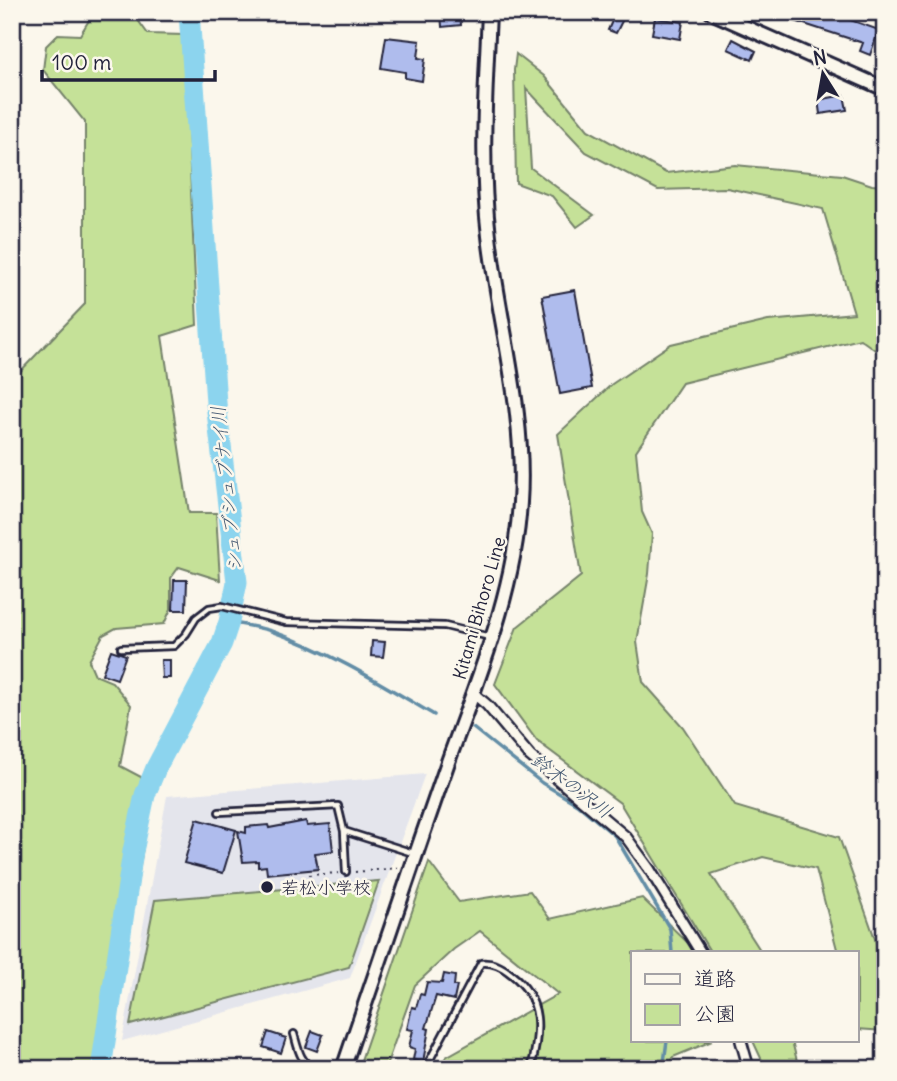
<svg xmlns="http://www.w3.org/2000/svg" width="897" height="1081" font-family="Delius,'Klee One',sans-serif">
	<rect width="100%" height="100%" fill="#fbf7ec"/>
	<filter id="ink" filterUnits="userSpaceOnUse"><feTurbulence type="fractalNoise" baseFrequency=".0143" numOctaves="2"/><feDisplacementMap in="SourceGraphic" scale="14" xChannelSelector="R" yChannelSelector="G"/><feConvolveMatrix kernelMatrix="1 2 1 2 8 2 1 2 1" color-interpolation-filters="sRGB"/></filter>
	<g filter="url(#ink)">
		<!-- built -->
		<path fill="#e4e5ec" d="M425 774 350 978 122 1041 167 796Z"/>
		<!-- green -->
		<path fill="#c5e198" stroke="#74826a" stroke-width="2" d="M99 12H132L148 34 184 35 197 325 162 336 189 513H216L220 580 179 567 171 578V609L164 624 116 628 103 635 89 661 95 675 112 682 131 705 120 766 141 777 149 809 108 1069H85L72 1061 68 1069H12V380L85 304V122L43 70 46 46 58 34 80 35 91 17Z
			M516 54 544 76 588 130 666 173 735 165 842 175 872 185 885 186V357L860 339 682 383 636 451 642 512 652 534 649 574 637 642 643 682 683 727 735 806 839 837 885 967V1031L857 1029V953H838L816 869 763 857 711 874 762 953H711L620 803 537 741 495 684 517 627 581 576 558 434 612 384 671 344 768 321 854 313 823 209 727 188 658 190 586 152 526 88 531 168 594 215 577 227 552 196 516 183 514 70Z
			M429 862 459 902 530 891 550 919 642 898 690 945 694 953H633V1041H712L673 1057 669 1069H438L446 1057 558 994 480 931 454 949 415 985 385 1069H358Z
			M379 881 349 967 130 1025 155 900Z
			M753 1041H792L799 1069H766Z"/>
		<g fill="none" stroke-linecap="round" stroke-linejoin="round">
			<!-- stream -->
			<path stroke="#628da6" stroke-width="3.5" d="M229 622C243 625 258 627 271 631 329 651 382 684 434 715
				M473 728 542 783 577 804 615 836 670 929 672 953
				M663 1069 667 1041"/>
			<!-- river -->
			<path stroke="#8cd4ee" stroke-width="21" d="M101 1069 133 851 145 795 156 768 222 643 229 622 237 582 216 403 189 12"/>
		</g>
		<!-- building -->
		<path fill="#afbced" stroke="#22223b" stroke-width="2" d="M441 12H460L461 25 442 27Z
			M616 12 625 15 616 33 608 30Z
			M773 12H828L879 30 870 55 860 51 863 43 773 14Z
			M655 18 683 22 680 39 652 34Z
			M386 37 420 41 418 58 425 59 422 81 405 78V72L381 68Z
			M733 39 756 51 752 60 728 49Z
			M844 95 847 110 820 114 818 100Z
			M575 290 592 388 560 394 542 296Z
			M174 580H187L186 610H173Z
			M372 641 385 642 383 657 371 656Z
			M111 650 126 655 117 679 102 674Z
			M161 660H170V678H162Z
			M197 819 236 830 223 873 184 863Z
			M306 821 307 826 330 824 333 851 315 853 318 869 267 874 266 866 258 867V861L243 862 238 831 246 833V827L268 825 269 828Z
			M444 974 455 976 454 986H457L454 1000 436 996 426 1028 429 1029 423 1062 413 1060 415 1049 409 1047 413 1030 407 1029 412 1007 416 1008 420 994 424 995 427 982 442 983Z
			M312 1031 323 1035 317 1051 306 1047Z
			M268 1032 286 1038 281 1053 263 1047Z"/>
		<g fill="none" stroke-linecap="round" stroke-linejoin="round">
			<!-- lane casing -->
			<g stroke="#22223b" stroke-width="10">
				<path id="lane" d="M121 648 174 646 186 634 196 618 209 608 222 606 286 622 445 626 490 637
					M219 812 338 806 344 831 413 853
					M344 831 346 872
					M294 1034C298 1048 300 1063 315 1069
					M425 1069 481 963C493 962 501 966 511 974 544 999 540 1032 531 1069"/>
			</g>
			<!-- street casing -->
			<g stroke="#22223b" stroke-width="14">
				<path id="street" d="M473 693 487 705 530 756 626 837 650 870 701 953
					M741 1041 749 1069"/>
			</g>
			<!-- secondary casing -->
			<g stroke="#22223b" stroke-width="18">
				<path id="secondary" d="M711 12 885 89
					M343 1069C378 965 413 862 449 759 479 676 515 590 520 502 526 413 499 324 489 236 480 163 486 86 489 12"/>
			</g>
			<!-- path -->
			<path stroke="#22223b" stroke-width="2" stroke-dasharray="2 5" stroke-linecap="butt" d="M355 872 398 868
				M309 875 339 873"/>
			<!-- lane -->
			<use href="#lane" stroke="#fbf7ec" stroke-width="4.5"/>
			<!-- street -->
			<use href="#street" stroke="#fbf7ec" stroke-width="9"/>
			<!-- secondary -->
			<use href="#secondary" stroke="#fbf7ec" stroke-width="12"/>
		</g>
	</g>
	<!-- markers -->
	<circle fill="#22223b" stroke="#fbf7ec" stroke-width="2.5" cx="267" cy="887" r="7"/>
	<g text-anchor="middle" dominant-baseline="central" stroke-width="5" stroke-linejoin="round" paint-order="stroke">
		<!-- street labels -->
		<g font-size="18" fill="#22223b" stroke="#fbf7ec">
			<text transform="translate(479 608) rotate(-74)">Kitami Bihoro Line</text>
		</g>
		<!-- poi labels -->
		<g font-size="18" fill="#22223b" stroke="#fbf7ec" text-anchor="start">
			<text x="281" y="887">若松小学校</text>
		</g>
		<!-- water labels -->
		<g font-size="19" font-style="italic" fill="#425771" stroke="#fbf7ec">
			<text transform="translate(226 489) rotate(-96)">シュブシュブナイ川</text>
			<text transform="translate(572 785) rotate(37)">鈴木の沢川</text>
		</g>
	</g>
	<!-- margin -->
	<rect width="897" height="1081" fill="none" stroke="#fbf7ec" stroke-width="42"/>
	<rect x="21" y="21" width="855" height="1039" fill="none" stroke="#22223b" stroke-width="2.5" filter="url(#ink)"/>
	<!-- legend -->
	<rect x="631" y="951" width="228" height="91" fill="#fbf7ec" stroke="#a4a2a5" stroke-width="2"/>
	<rect x="645" y="974" width="35" height="10" fill="#fbf7ec" stroke="#a4a2a5" stroke-width="2"/>
	<text x="694" y="986" font-size="21" fill="#22223b">道路</text>
	<rect x="645" y="1004" width="35" height="21" fill="#c5e198" stroke="#a4a2a5" stroke-width="2"/>
	<text x="694" y="1021" font-size="21" fill="#22223b">公園</text>
	<!-- north arrow -->
	<g transform="translate(823 74) rotate(349)" stroke="#fbf7ec" stroke-width="5" paint-order="stroke">
	<path d="M0-5L12 26L0 18L-12 26Z" fill="#22223b"/>
	<text y="-10" font-size="19" font-weight="bold" text-anchor="middle" fill="#22223b">N</text>
	</g>
	<!-- scale -->
	<path d="M42 70v10h173v-10" fill="none" stroke="#22223b" stroke-width="3.5"/>
	<text x="52" y="70" font-size="21" fill="#22223b" stroke="#fbf7ec" stroke-width="5" paint-order="stroke">100 m</text>
</svg>
